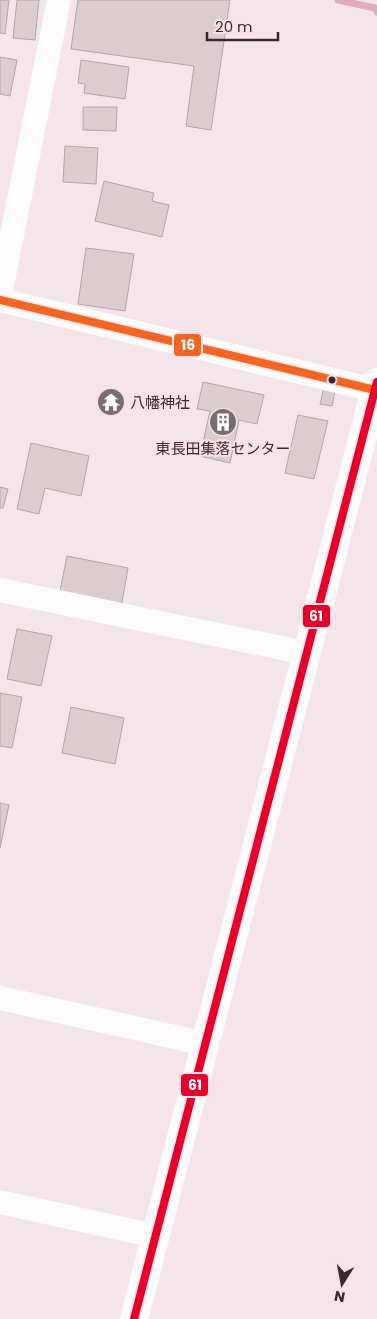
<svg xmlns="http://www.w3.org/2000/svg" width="377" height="1319" font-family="Poppins,'Noto Sans JP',sans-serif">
	<rect width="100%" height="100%" fill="#f5e5ea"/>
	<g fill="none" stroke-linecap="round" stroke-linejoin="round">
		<!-- stream -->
		<path stroke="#dfaebc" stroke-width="7" d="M338 0 375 8 377 12"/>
	</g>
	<!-- building -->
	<path fill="#d9cdd0" stroke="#b2a6aa" d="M0 0H9L5 34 0 33Z
		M17 0H39L35 40 13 38Z
		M78 0H230L211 130 186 126 194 66 71 49Z
		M0 57 17 60 10 96 0 94Z
		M81 60 129 67 125 99 84 93 85 84 78 83Z
		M83 107H117L116 131 83 130Z
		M65 146 98 148 96 184 63 182Z
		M104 181 154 193 152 201 169 205 162 237 95 221Z
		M86 248 134 254 125 311 78 304Z
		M203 382 264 395 257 424 239 420 230 463 200 456 210 411 197 409Z
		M324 387 335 390 332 406 320 404Z
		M298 415 328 421 314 479 285 473Z
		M31 443 89 456 81 496 45 488 39 514 17 509Z
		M0 487 8 489 3 508H0Z
		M67 556 128 568 121 608 59 596Z
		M17 629 52 636 41 686 7 679Z
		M0 693 22 697 12 748 0 746Z
		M71 707 124 718 115 764 62 753Z
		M0 803 9 805 0 848Z"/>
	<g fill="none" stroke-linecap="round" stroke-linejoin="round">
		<!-- minor -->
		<path stroke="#fefbfc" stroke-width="24" d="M0 295 59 0
			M0 300 375 390
			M0 590 306 653
			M0 998 206 1044
			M0 1202 155 1236"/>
		<!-- major -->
		<path stroke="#fefbfc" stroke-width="28" d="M134 1319 377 382"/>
		<!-- bus-1 casing -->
		<g stroke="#fbdfe6" stroke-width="11">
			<path id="bus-1" d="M0 300 375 390"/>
		</g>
		<!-- bus-2 casing -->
		<g stroke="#fbdfe6" stroke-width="11">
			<path id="bus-2" d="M134 1319 377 382"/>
		</g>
		<!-- bus-1 -->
		<use href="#bus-1" stroke="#f26522" stroke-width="8"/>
		<!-- bus-2 -->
		<use href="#bus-2" stroke="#e4002b" stroke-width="8"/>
	</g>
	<!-- icons -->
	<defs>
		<g id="temple-disc" transform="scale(1.4375)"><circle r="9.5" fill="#796d70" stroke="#fbdfe6"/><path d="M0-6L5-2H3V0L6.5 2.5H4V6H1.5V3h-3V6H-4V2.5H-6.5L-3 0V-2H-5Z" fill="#fff"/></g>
		<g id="building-disc" transform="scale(1.4375)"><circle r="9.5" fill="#796d70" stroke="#fbdfe6"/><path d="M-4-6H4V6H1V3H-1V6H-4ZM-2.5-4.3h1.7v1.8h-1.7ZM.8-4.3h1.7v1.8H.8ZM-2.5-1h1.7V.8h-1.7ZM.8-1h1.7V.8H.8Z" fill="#fff"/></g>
	</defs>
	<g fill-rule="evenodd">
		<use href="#temple-disc" x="111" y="402"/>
		<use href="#building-disc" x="223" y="422"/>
	</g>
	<!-- markers -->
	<circle fill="#362c2f" stroke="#fbdfe6" stroke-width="2" cx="332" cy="380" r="4.5"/>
	<g text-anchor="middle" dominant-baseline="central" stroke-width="4" stroke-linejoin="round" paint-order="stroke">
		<!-- poi labels -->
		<g font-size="15" fill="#362c2f" stroke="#fbdfe6" text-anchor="start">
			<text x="130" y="402">八幡神社</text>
			<text x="223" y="448" text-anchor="middle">東長田集落センター</text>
		</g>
	</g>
	<g stroke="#fbdfe6" stroke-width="2">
		<rect x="173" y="333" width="29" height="24" rx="5" fill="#f26522"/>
		<rect x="302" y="604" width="29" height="24" rx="5" fill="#e4002b"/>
		<rect x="180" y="1073" width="29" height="24" rx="5" fill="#e4002b"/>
	</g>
	<g font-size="14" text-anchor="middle" font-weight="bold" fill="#fff">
		<text x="188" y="350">16</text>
		<text x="316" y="621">61</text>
		<text x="195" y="1090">61</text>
	</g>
	<!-- north arrow -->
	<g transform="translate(342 1284) rotate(191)" stroke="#fbdfe6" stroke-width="4" paint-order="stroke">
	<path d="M0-4L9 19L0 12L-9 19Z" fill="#362c2f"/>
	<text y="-8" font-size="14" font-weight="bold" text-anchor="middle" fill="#362c2f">N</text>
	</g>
	<!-- scale -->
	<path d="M207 32v8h71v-8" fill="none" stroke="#362c2f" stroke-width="2.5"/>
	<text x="215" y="32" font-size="15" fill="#362c2f" stroke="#fbdfe6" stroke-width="4" paint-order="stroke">20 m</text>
</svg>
